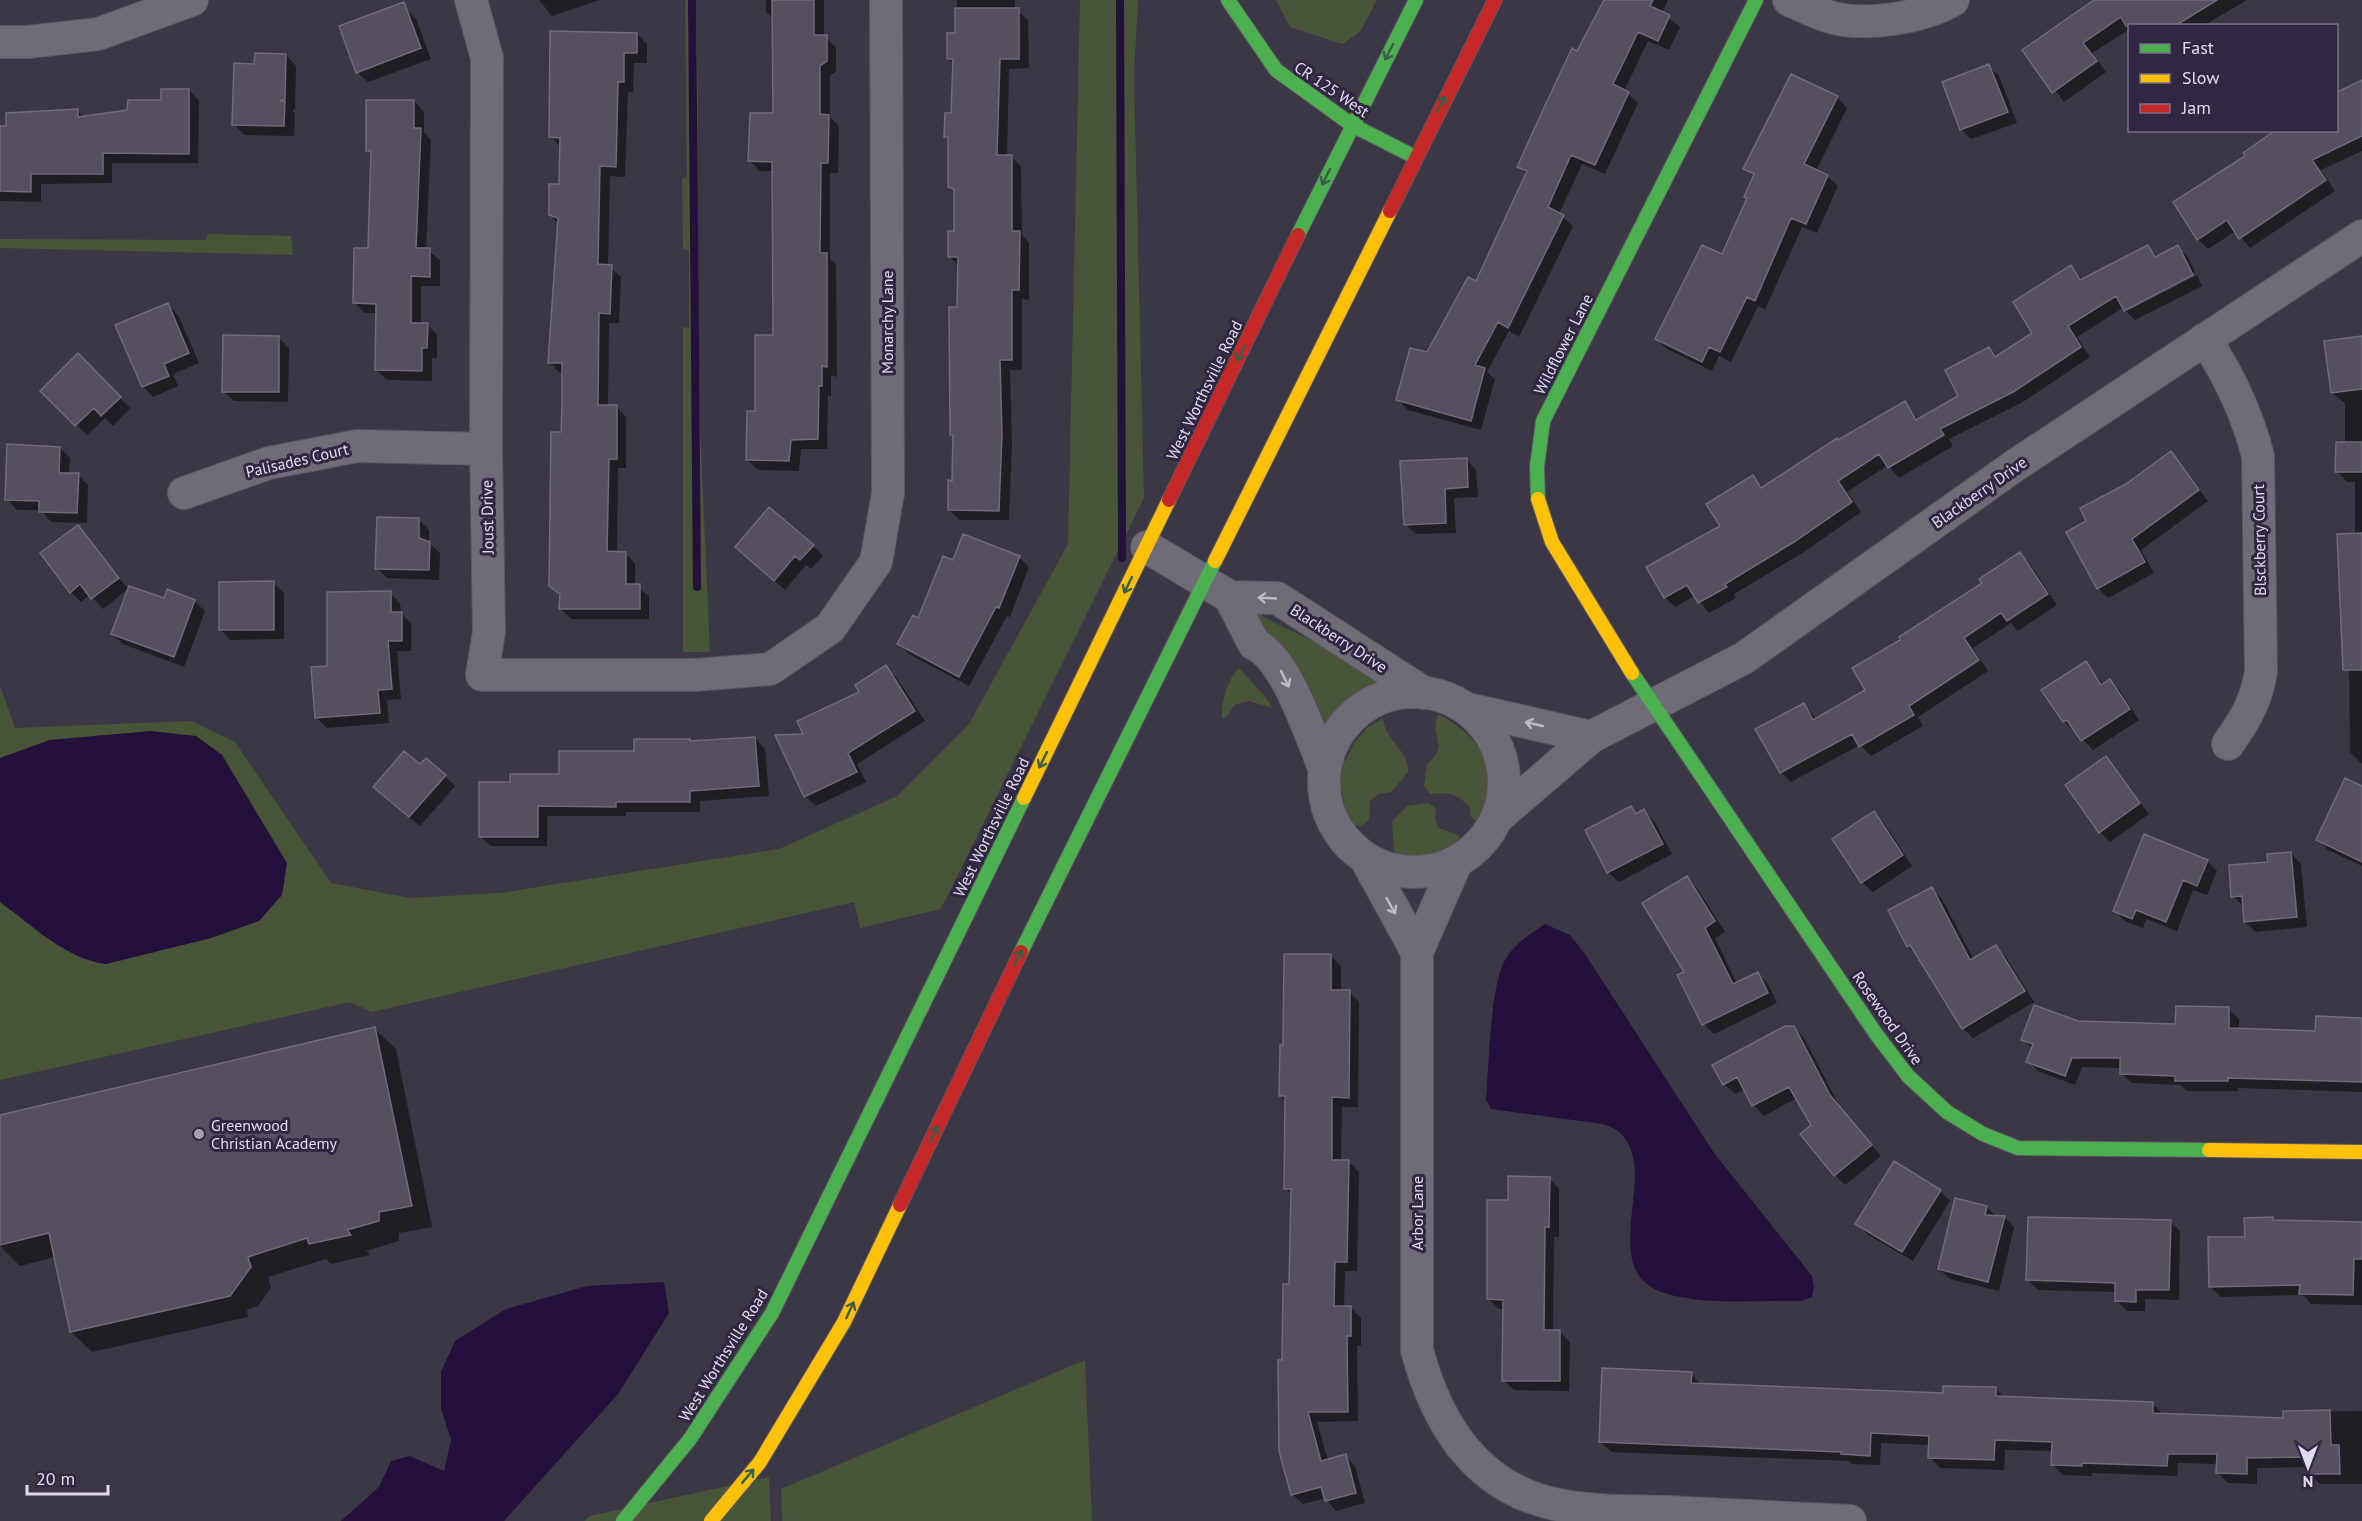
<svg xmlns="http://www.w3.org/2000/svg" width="2362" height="1521" font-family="'PT Sans',sans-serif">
	<rect width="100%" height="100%" fill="#3c3745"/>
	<!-- green -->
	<path fill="#485538" d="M685 0H696L698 102 695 314 710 652H683V327L689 328V250L683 249 682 179 687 176Z
		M1080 0H1138L1134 77 1144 498 941 909 860 928 854 902 372 1012 350 1002 0 1080V902C32 925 66 959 106 964L211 938 259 921 235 777 222 755 151 731 50 740 0 758V686L15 728 191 721 235 742 331 883 410 898 500 893 779 849 897 796 969 724 1068 544Z
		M1276 0H1377L1360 32 1342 44 1290 27Z
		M208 234 291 236 293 255 0 248V239L206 240Z
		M1259 612 1265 618 1319 644 1387 685 1375 690 1365 707 1345 708 1327 727C1317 704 1307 680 1292 660 1280 645 1266 633 1255 618Z
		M1239 668 1263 694 1273 708 1249 701 1234 705 1226 718H1222C1221 702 1227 680 1239 668Z
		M1438 714C1485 739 1502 773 1478 823L1470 816V807C1457 794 1448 792 1430 794L1424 786 1427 764C1450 745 1429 737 1438 714Z
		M1383 718C1386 743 1408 748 1408 772L1391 792 1379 794 1370 801 1369 820 1362 826 1354 825 1345 807 1342 792 1324 779 1346 760 1354 743 1368 727Z
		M1429 803 1436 809 1435 819 1439 828 1459 835 1460 842C1442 857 1416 863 1394 854L1392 821 1407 806Z
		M1085 1360 1092 1521H782L781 1489Z
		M769 1477 771 1521H584L590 1516Z"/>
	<!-- water -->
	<path fill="#23103b" d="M151 731 196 736 222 755 287 863 282 895 259 921 211 938 106 964C66 959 32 925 0 902V758L50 740Z
		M1545 924 1570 935 1585 954 1714 1153 1812 1276 1814 1286 1812 1297 1802 1301C1758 1300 1706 1306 1664 1293 1593 1270 1663 1170 1619 1132 1615 1128 1608 1126 1603 1124L1491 1109 1486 1100C1489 1065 1490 990 1504 962 1513 944 1529 935 1545 924Z
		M664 1282 669 1313 618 1394 504 1521H341L379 1487 391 1461 410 1456 444 1471 451 1440 441 1408V1372L455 1341 506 1309 587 1286Z"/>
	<!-- shadow -->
	<path fill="#0007" d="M539 0H599L552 16Z
		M766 0H824V37L836 47V71L830 76V117L839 126 838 173H830V259L836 265 837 377 831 375V396H828L827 449H801L799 471 758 470 748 460 775 337 774 171H760L750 161 774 115V19L766 12Z
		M957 0H1015V9L1028 20 1029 68 1009 69 1007 156H1011L1021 167 1022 235 1029 243V300L1022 299V370H1010L1012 445 1009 520H960L949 510 954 483 955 438 952 435 959 266 949 256 956 232V192L950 187V140L946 137 952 115 954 64 948 59 957 35Z
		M1603 0H1668L1662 13 1680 27 1669 50 1648 41 1624 91 1638 103 1605 174 1582 164 1559 214 1573 226 1519 337 1509 331 1487 372 1495 379 1481 430 1408 410 1398 400 1476 283 1527 174 1519 167Z
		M2093 0H2247L2203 26H2130V29L2092 53 2106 72 2064 102 2024 51Z
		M406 9 416 19 431 59 368 82 357 72Z
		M637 34 647 44V63H634L633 92H628L625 177 610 176 608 266 621 277 619 323H609L608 406H616L626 417V468H618L617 553H625L635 563V586L649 596V619H571L561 609V596L551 586 564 373H560L550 363 559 224 550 214 560 186 561 147 551 137Z
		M286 55 296 66 295 109 292 110 295 113 294 136 244 135 234 124 256 65Z
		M1989 66 1999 76 2017 123 1971 139 1961 129Z
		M2362 82V151L2321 170 2335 191 2250 248 2236 231 2208 249 2198 239 2336 130V94Z
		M189 90 199 101 198 163H112V183L41 184V202L0 201V128L77 110 84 118 129 112Z
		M1837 97 1847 108 1816 171 1827 176 1838 186 1817 233 1802 227 1765 310 1758 306 1731 362 1719 356 1712 371 1667 349 1657 339 1723 256 1748 199 1754 177 1745 168Z
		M414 101 424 112V133L431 140 426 249 440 260V286H421V324H427L437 335V358H432V381L387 380 376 370 377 313H365L355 303 370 249 372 155 368 150Z
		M2148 247 2158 257 2177 247 2188 257 2195 272 2127 307V311L2197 275 2202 286 2135 320 2125 310 2124 307 2077 337 2090 357 2023 402 1949 439 1953 446 1899 478 1888 465 1847 492 1861 512 1804 552 1734 594 1736 598 1709 613 1695 596 1675 607 1665 597 1722 526 1753 477 1763 488 1905 403 1919 420 1960 396 1989 348 1998 357 2034 333 2071 267 2083 280Z
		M168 305 178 315 199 363 173 374 178 386 153 397 143 386Z
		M278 337 289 348 288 402 234 401 224 391Z
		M2362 338V763H2361L2350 752 2349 667 2355 535V482H2347L2337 471 2345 444V403L2332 393Z
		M78 356 130 408 113 426 105 418 87 435 42 391Z
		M60 448 70 458 69 475H78L88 485 87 523 51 522 41 510H17L7 499Z
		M2171 453 2208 501 2141 550 2154 573 2108 598 2098 588 2088 521 2127 485Z
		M1466 459 1476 470 1478 497 1454 498 1456 533 1416 534 1405 524Z
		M419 520 429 530V543L440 553 439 580 387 578 377 568Z
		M78 527 128 589 103 609 90 595 81 602 71 592Z
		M813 546 823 556 811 569 806 565 785 590 747 557Z
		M2020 554 2030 564 2057 605 2018 631 2011 623 1973 648 1988 671 1918 717 1923 726 1871 756 1860 745 1791 782 1781 772 1804 704 1817 720 1867 690 1903 641Z
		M1019 557 1029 567 1010 617 1007 616 969 686 909 654 899 644 919 620 954 562Z
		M273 583 284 593V639L230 640 220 629Z
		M390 593 400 603 401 613 411 624V651H397L401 699 387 700 389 723 327 728 316 717 329 668Z
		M164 600 194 601 205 611 184 667 123 644 112 634Z
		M2086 663 2104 685 2110 681 2120 691 2139 720 2093 750 2064 721Z
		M886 667 896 677 925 721 857 764 866 782 816 806 805 796V735L862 692Z
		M755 738 765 749 769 796 700 801V812H626V816H547V846H491L480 836 511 784 560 775 689 740 692 743Z
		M2106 758 2149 814 2110 842 2100 832Z
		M420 766 445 776 455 786 420 826 385 797Z
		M2362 788V866L2328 850 2318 840Z
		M1631 808 1638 814 1644 811 1654 821 1672 854 1619 882 1608 872Z
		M1874 813 1884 823 1912 866 1873 892 1862 882Z
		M2291 853 2301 864 2307 927 2256 932 2245 922 2243 906 2233 896 2269 863Z
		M2207 861 2217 871 2207 895 2193 890 2177 931 2146 919 2143 928 2125 921 2115 911Z
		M1687 877 1697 888 1725 932 1715 938 1737 984 1758 974 1768 984 1777 1003 1714 1034 1704 1024 1686 972Z
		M1932 889 1942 899 1974 960 1996 947 2006 957 2034 1002 1973 1038 1963 1028 1919 957 1908 946Z
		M1331 956 1341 966V991H1349L1359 1002 1358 1107H1342L1341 1162H1349L1359 1172 1357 1271H1345L1344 1308H1351L1361 1318V1346H1357L1358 1421 1317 1422 1328 1461 1345 1456 1355 1466 1365 1503 1336 1511 1325 1498 1303 1504 1292 1494 1283 1361 1291 1286 1292 1195 1285 1188 1286 1102 1280 1096 1284 1047Z
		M2228 1009 2239 1019V1030L2317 1032 2362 1019V1092L2238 1088V1091H2186L2181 1085 2132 1083 2121 1073 2122 1068 2082 1067 2075 1085 2038 1071 2028 1061 2033 1049 2023 1040 2078 1023 2177 1026Z
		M1793 1027 1804 1038 1840 1107 1881 1156 1845 1185 1835 1175 1813 1125 1797 1098 1764 1116 1754 1105 1745 1089 1735 1094 1724 1084Z
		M375 1029 396 1049 432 1227 399 1233V1241L366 1251 370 1255 331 1264 326 1259 268 1277 271 1288 258 1306 247 1310 248 1317 92 1352 71 1332 55 1257 20 1266 0 1246V1117Z
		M1549 1178 1559 1189V1237H1554L1553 1331 1560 1332 1570 1342 1569 1391 1514 1390 1503 1380 1504 1309H1499L1489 1299 1510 1202Z
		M1940 1191 1950 1201 1913 1261 1867 1234 1857 1224Z
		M1987 1207 1997 1217H2004L2014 1227 1999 1291 1950 1279 1939 1269Z
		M2272 1219 2275 1222 2362 1223V1305L2311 1304 2303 1295 2221 1297 2211 1287 2246 1238Z
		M2170 1221 2180 1231 2179 1300 2145 1299V1311H2127L2117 1301V1292L2038 1290 2028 1280Z
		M1691 1373 1701 1385 1944 1394 1996 1389 2005 1398 2152 1403 2163 1414 2285 1419V1412L2362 1411V1484H2320L2310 1474V1467L2257 1468V1484L2228 1483 2218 1473V1464L2178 1463 2177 1476 2092 1473V1476L2063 1475 2053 1465V1451L2005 1450 2004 1470 1940 1468 1930 1457V1445L1881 1443 1880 1465 1852 1464 1849 1461 1611 1452 1601 1442Z"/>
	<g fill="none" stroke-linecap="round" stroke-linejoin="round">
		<!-- stream -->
		<path stroke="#23103b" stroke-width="8" d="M692 0 697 587
			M1120 0 1122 558"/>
	</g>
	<!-- building -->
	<path fill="#554f5f" stroke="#6f6b77" stroke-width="1.5" d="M772 0H814V35H827V61L820 66V114L829 115 828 163H821L820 253H827V367L822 366V386H819L818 439 791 440 789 461 746 460 747 411H755V335H773L772 162 748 161 750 113H773Z
		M1604 0H1653L1650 6 1670 15 1658 41 1638 32 1613 84 1629 92 1595 165 1571 155 1548 207 1564 215 1508 328 1498 322 1475 365 1485 368 1471 421 1396 400 1410 348 1427 352 1468 277 1476 281 1527 171 1517 167 1542 112 1572 48 1577 51Z
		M2094 0H2217L2175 26H2126L2121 17 2083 43 2097 61 2052 93 2022 50Z
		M404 2 421 48 356 73 339 26Z
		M955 8H1019V59H1000L997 155H1012V231H1020L1019 290H1012V360H1000L1002 434 999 511 948 510V480L952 481 953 435H950L949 307H957L958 257H948V231H954V189L948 187V137H944L945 113H951L953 59H947V33H955Z
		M550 31 637 33V53H624V82H618L616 167 600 166 598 264 612 265 610 314 599 313 598 405H617V459H609L607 551 626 552V584H640V609H559L560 594 549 586 551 432H561L562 405V363H548L558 218 549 215V184H559L560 138 549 137Z
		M255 53 286 54 285 99 280 101H285L284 126 232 125 234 63 254 64Z
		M1989 64 2008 112 1960 130 1942 82Z
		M1791 74 1838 96 1804 164 1828 175 1806 224 1791 218 1755 301 1747 297 1720 352 1709 347 1702 362 1655 339 1702 245 1722 254 1747 198 1744 197 1754 174 1743 169Z
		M2362 80V136L2312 160 2326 180 2239 239 2227 220 2197 240 2173 202 2245 156 2243 153 2276 130H2337V92Z
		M161 89H189V154L103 153V174H31V192L0 191V126H6V113L78 109V117L127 110 128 100H161Z
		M366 100H414V128H421L416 248H430V277L411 276V323H428L427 348H422V371L375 370 376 304 353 303 354 248H368L371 151H366Z
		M2148 245 2155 257 2178 245 2193 275 2124 311 2116 296 2068 326 2081 347 2013 392 1940 429 1944 435 1888 468 1879 454 1838 481 1852 502 1794 542 1725 584 1727 587 1698 603 1687 585 1664 598 1646 567 1720 526 1706 504 1753 475 1761 488 1837 438 1838 440 1905 401 1916 420 1958 396 1945 370 1989 347 1995 357 2032 333 2013 302 2071 265 2080 280Z
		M168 303 189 353 164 364 169 376 142 387 115 325Z
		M223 335 279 336V392H222Z
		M2362 336V389L2331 393 2324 341Z
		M78 353 121 397 101 416 94 408 75 426 40 391Z
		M2336 442H2362V472H2335Z
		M7 444 60 447 59 473H79L77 513 39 512V501L5 500Z
		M2171 451 2199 490 2132 539 2145 562 2097 589 2066 532 2086 521 2080 508 2126 484Z
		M1467 458 1468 487 1445 489 1446 523 1404 525 1400 461Z
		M769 507 814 545 800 560 795 556 774 581 735 547Z
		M377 517 419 518V538L430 542 429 570 375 569Z
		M78 525 119 578 91 599 80 584 70 593 40 553Z
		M2362 533V670H2343L2337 534Z
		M963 534 1020 556 999 608 996 607 959 677 897 644 913 615 918 618 943 556 953 560Z
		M2020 552 2048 594 2007 621 2001 613 1964 638 1979 660 1909 706 1914 715 1859 747 1852 734 1780 773 1755 729 1804 703 1813 720 1865 690 1852 668 1900 640 1899 637 1982 583 1979 579Z
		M274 581V630H219V582Z
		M129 586 164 598 167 589 195 600 174 657 111 634Z
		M391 591V612H402V641H388L392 689 378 690 380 713 315 718 311 667 327 666V592Z
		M2086 661 2101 685 2110 679 2130 709 2081 741 2067 720 2063 722 2041 690Z
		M886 665 915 711 848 753 857 772 804 797 775 735 803 734 797 721 859 692 855 685Z
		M755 737 759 786 690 791V802H616V807L538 806V837H479V782H510V774H559V751H634V739H690V741Z
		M404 751 420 764 426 758 446 775 409 817 373 787Z
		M2106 756 2140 803 2099 833 2065 785Z
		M2345 778 2362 786V862L2316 840Z
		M1631 806 1636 814 1644 809 1663 844 1607 873 1585 830Z
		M1874 811 1903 855 1861 883 1832 839Z
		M2144 834 2208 860 2197 886 2183 880 2166 922 2136 910 2132 919 2113 911Z
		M2291 852 2297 917 2244 922 2242 896 2231 897 2229 865 2268 862 2267 854Z
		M1687 876 1715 921 1705 928 1733 984 1758 972 1768 993 1702 1025 1677 975 1684 972 1642 903Z
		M1932 887 1970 960 1996 945 2025 991 1962 1029 1910 945 1907 947 1888 910Z
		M1284 954H1331V990H1350L1349 1098 1332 1097V1160H1349L1347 1262H1335L1334 1306H1351V1336H1347L1348 1412H1308L1321 1461 1346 1454 1356 1493 1325 1501 1321 1487 1291 1495 1279 1451 1278 1360H1282L1283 1284H1289L1291 1189H1284L1285 1096H1279L1280 1045H1283Z
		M2034 1005 2078 1021 2175 1024 2176 1006 2229 1007V1028L2315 1031 2316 1016 2362 1018V1082L2228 1078V1081H2175V1076L2120 1074V1058H2072L2065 1076 2026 1062 2033 1044 2021 1040Z
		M1785 1026H1794L1830 1095 1872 1145 1834 1176 1800 1134 1811 1125 1789 1087 1752 1106 1737 1077 1723 1085 1712 1065Z
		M375 1027 412 1206 379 1212V1221L347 1230 351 1235 309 1244 307 1238 248 1257 251 1267 230 1296 70 1332 49 1233 0 1245V1115Z
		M1894 1161 1941 1190 1902 1252 1855 1224Z
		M1508 1176 1550 1177 1549 1227H1545L1544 1330H1560V1381H1502L1503 1300 1487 1299V1200H1508Z
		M1955 1198 1987 1206 1985 1215 2005 1216 1988 1282 1938 1269Z
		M2028 1217 2171 1220 2169 1290H2136V1302L2115 1301V1283L2026 1280Z
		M2273 1217V1220L2362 1222V1259H2354L2353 1295 2299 1294 2300 1285 2209 1287 2208 1237H2245L2244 1218Z
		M1602 1368 1692 1372 1691 1383 1943 1393V1386L1996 1387V1396L2153 1402V1413L2283 1418V1411L2330 1410 2331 1445H2339L2340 1474H2308V1457L2247 1458V1474L2216 1473 2217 1454H2168L2167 1466 2082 1463V1466L2051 1465 2052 1442 1995 1440 1994 1460 1928 1458 1929 1436 1871 1433 1870 1456 1841 1454V1452L1599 1442Z"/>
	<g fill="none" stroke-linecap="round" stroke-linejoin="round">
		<!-- street casing -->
		<g stroke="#5a5562" stroke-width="34">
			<path id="street" d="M471 0 487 58 486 449 489 632 482 675H695L770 669 830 628 876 562 888 493 886 0
				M1789 0C1801 5 1814 12 1827 16 1862 28 1922 18 1953 0
				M0 42H28L98 34 192 0
				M2205 339C2230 377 2247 413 2258 456L2261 671C2257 700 2245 720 2228 744
				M184 493 269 463 357 446 486 449
				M1147 547 1230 597 1277 598 1424 693
				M1230 597 1254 644C1287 659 1310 735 1324 767
				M1324 782a90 90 0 1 1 180 0a90 90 0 1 1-180 0Z
				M1468 709 1591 737
				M1499 816 1591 737 1744 658 2017 464 2362 236
				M1366 859 1417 952
				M1456 863 1417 952V1350C1437 1425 1477 1489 1559 1505 1594 1512 1632 1511 1668 1512 1729 1515 1789 1518 1850 1521"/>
		</g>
		<!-- fast casing -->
		<g stroke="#5a5562" stroke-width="16">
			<path id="fast" d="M1228 0 1276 70 1352 125 1415 157
				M1298 235 1416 0
				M1538 499 1537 467 1543 421 1756 0
				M1632 673 1876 1034 1908 1076 1947 1112 1983 1134 2018 1148 2209 1150
				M1021 952 1215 561
				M623 1521 690 1439 772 1313 1024 798"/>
		</g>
		<!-- slow casing -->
		<g stroke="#5a5562" stroke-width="16">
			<path id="slow" d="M1538 499 1552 542 1632 673
				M1215 561 1390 211
				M1024 798 1169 500
				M2209 1150 2362 1152
				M711 1521 760 1462 844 1322 900 1205"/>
		</g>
		<!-- jam casing -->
		<g stroke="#5a5562" stroke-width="16">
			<path id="jam" d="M1390 211 1495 0
				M1169 500 1298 235
				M900 1205 1021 952"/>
		</g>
		<!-- street -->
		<use href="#street" stroke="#706c77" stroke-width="32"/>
		<!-- fast -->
		<use href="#fast" stroke="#4caf50" stroke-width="14"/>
		<!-- slow -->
		<use href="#slow" stroke="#ffc107" stroke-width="14"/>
		<!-- jam -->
		<use href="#jam" stroke="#c62828" stroke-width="14"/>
	</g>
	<!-- one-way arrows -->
	<defs><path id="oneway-shaft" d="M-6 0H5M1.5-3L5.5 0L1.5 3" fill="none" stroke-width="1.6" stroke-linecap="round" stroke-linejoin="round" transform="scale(1.5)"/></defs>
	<g stroke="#3b5d47">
		<use href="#oneway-shaft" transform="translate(1389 52) rotate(117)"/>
		<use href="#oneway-shaft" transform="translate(1441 104) rotate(-63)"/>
		<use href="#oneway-shaft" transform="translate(1326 177) rotate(116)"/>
		<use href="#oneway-shaft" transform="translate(1241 353) rotate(116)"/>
		<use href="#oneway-shaft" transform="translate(1128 585) rotate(116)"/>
		<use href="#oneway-shaft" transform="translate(1043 760) rotate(116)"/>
		<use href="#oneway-shaft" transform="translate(1018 958) rotate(-64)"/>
		<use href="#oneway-shaft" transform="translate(934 1134) rotate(-64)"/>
		<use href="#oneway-shaft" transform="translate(850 1310) rotate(-65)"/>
		<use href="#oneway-shaft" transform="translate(748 1476) rotate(-50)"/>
	</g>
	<g stroke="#bfbaca">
		<use href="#oneway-shaft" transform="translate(1267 598) rotate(-177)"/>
		<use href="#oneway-shaft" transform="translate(1285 679) rotate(64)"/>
		<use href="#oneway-shaft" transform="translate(1534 724) rotate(-167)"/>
		<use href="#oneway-shaft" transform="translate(1391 906) rotate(61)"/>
	</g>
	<!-- markers -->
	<circle fill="#a7a2b2" stroke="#302741" stroke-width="2" cx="199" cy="1134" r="6"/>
	<g text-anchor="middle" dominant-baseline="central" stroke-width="6" stroke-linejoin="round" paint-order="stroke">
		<!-- street labels -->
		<g font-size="16" fill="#e1dced" stroke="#302741">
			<text transform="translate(1332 89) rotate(34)">CR 125 West</text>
			<text transform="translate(887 322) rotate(-90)">Monarchy Lane</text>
			<text transform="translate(1563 344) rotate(-63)">Wildflower Lane</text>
			<text transform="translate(1204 390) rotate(-64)">West Worthsville Road</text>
			<text transform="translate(297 460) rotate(-13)">Palisades Court</text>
			<text transform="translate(1979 492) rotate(-35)">Blackberry Drive</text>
			<text transform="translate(487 517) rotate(-91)">Joust Drive</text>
			<text transform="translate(2259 540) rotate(-91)">Blsckberry Court</text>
			<text transform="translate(1339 638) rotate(33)">Blackberry Drive</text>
			<text transform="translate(991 827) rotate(-64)">West Worthsville Road</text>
			<text transform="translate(1888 1018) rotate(55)">Rosewood Drive</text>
			<text transform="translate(1417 1213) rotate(-90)">Arbor Lane</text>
			<text transform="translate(723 1355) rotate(-58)">West Worthsville Road</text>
		</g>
		<!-- poi labels -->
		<g font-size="16" fill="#e1dced" stroke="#302741" text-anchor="start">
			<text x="211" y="1125">Greenwood<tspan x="211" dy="18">Christian Academy</tspan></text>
		</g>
	</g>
	<!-- legend -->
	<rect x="2128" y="24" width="210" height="108" fill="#302741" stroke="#776f86" stroke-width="1.5"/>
	<rect x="2140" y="44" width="30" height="9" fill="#4caf50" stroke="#776f86" stroke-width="1.5"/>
	<text x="2182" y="54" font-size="18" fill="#e1dced">Fast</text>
	<rect x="2140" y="74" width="30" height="9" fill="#ffc107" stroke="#776f86" stroke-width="1.5"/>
	<text x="2182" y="84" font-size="18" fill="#e1dced">Slow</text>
	<rect x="2140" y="104" width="30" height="9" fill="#c62828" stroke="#776f86" stroke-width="1.5"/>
	<text x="2182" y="114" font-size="18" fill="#e1dced">Jam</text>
	<!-- north arrow -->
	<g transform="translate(2308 1467) rotate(180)" stroke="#302741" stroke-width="4.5" paint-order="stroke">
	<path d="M0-4.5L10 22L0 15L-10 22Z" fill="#e1dced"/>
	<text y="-9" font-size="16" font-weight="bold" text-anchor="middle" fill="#e1dced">N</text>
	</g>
	<!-- scale -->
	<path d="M27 1485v9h81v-9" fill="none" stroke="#e1dced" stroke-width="3"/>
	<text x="36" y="1485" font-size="18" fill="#e1dced" stroke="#302741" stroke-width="4.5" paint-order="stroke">20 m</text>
</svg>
